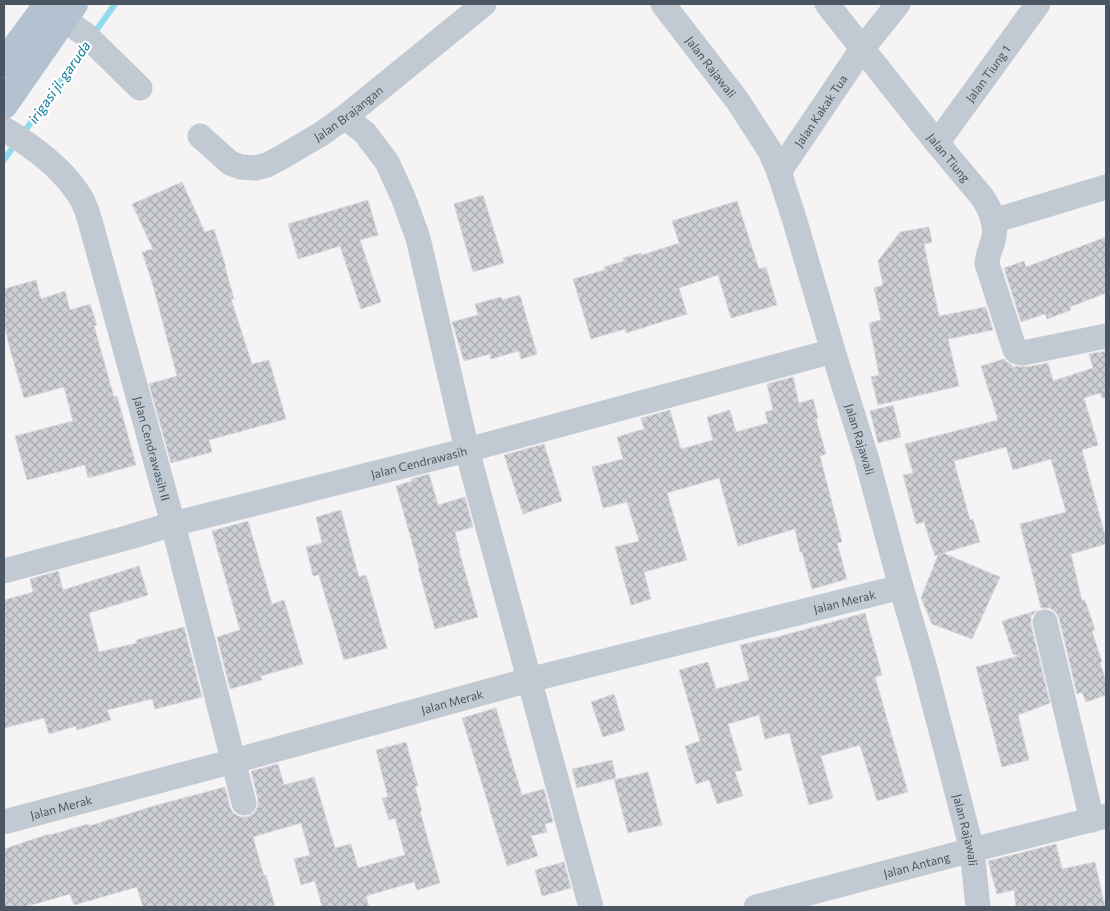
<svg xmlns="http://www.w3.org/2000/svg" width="1110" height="911" font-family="Commissioner,sans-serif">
	<defs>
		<pattern id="building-cross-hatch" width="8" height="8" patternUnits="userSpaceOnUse" patternTransform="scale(1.25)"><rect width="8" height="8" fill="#cdcfd5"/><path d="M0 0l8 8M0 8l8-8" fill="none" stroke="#a8abb0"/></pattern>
	</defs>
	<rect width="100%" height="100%" fill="#f5f3f3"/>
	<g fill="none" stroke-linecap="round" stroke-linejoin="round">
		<!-- stream -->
		<path stroke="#90daee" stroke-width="6" d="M93 35 115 4
			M22 135 87 44
			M4 160 16 143"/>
	</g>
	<!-- building -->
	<path fill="url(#building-cross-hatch)" stroke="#d7d9de" d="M182 182 205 232 214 229 226 267H225L234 299H231L252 364 269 360 286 419 209 440 212 452 171 463 149 384 177 376 152 282 142 252 153 249 132 204Z
		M483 195 504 263 473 272 454 204Z
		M368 200 378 235 360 240 381 302 361 309 340 246 298 259 288 224Z
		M737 201 759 269 766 267 777 305 731 318 718 275 679 288 687 314 626 333 625 329 591 339 573 279 605 270 604 267 624 261 623 258 641 253 642 255 679 243 672 221Z
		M929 227 932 242 924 244 939 316 986 307 993 330 948 339 959 386 878 405 871 377 879 375 869 323 881 320 874 288 883 285 878 261 900 232Z
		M1106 237V293L1070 307 1071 310 1047 319 1045 314 1021 322 1004 268 1024 261 1026 267Z
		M36 280 41 299 65 291 70 310 90 304 97 325 94 326 114 397 117 396 136 465 88 478 85 465 27 480 15 436 73 421 64 387 24 398 10 349 4 323V289Z
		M520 295 537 354 521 359 519 351 491 359 490 354 464 361 452 322 478 315 475 304 501 297 502 300Z
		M1106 351V397L1102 398 1100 393 1084 398 1098 445 1082 450 1106 539V544L1071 554 1082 601 1085 600 1095 630 1092 631 1102 662 1100 663 1106 681V695L1086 702 1082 692 1077 694 1059 618 1056 613 1050 608H1041L1020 524 1066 512 1051 459 1013 470 1006 447 954 461 970 520 973 519 980 542 943 553 1000 577 972 639 932 624 921 598 938 555 935 556 924 522 916 524 903 475 913 473 905 444 998 420 981 366 1004 359 1007 362 1012 365V368L1016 366 1026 367 1048 363 1053 381 1093 368 1089 354Z
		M793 377 799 403 813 399 818 418 816 419 826 454 820 456 842 542 837 543 847 579 812 589 802 552H800L795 529 738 546 719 478 667 493 687 560 644 572 651 599 631 605 615 547 639 541 627 502 603 508 592 467 623 459 617 437 644 429 641 418 670 410 681 449 713 440 707 417 730 410 736 432 768 423 765 412 773 410 767 384Z
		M893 405 901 437 878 443 870 411Z
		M544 444 562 501 523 514 504 455Z
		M429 474 438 505 465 497 473 527 455 532 460 551H459L478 617 435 629 418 568 419 567 396 486 412 481 411 479Z
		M341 510 359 577 366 575 387 648 344 660 319 575 313 576 306 547 322 543 316 517Z
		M248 521 272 604 284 600 303 664 261 676 262 680 230 689 217 637 240 630 212 531Z
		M139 566 148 595 89 613 99 652 137 643 136 640 184 627 202 697 155 709 152 699 107 710 111 720 77 730 76 726 49 734 44 718 4 728V600L33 592 30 579 58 571 63 590Z
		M1038 610 1035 612 1031 617V625L1050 703 1018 715 1029 760 1002 767 976 667 1019 656 1013 654 1002 621Z
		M865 613 882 675 875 677 908 792 877 801 860 745 821 756 833 798 809 805 789 733 765 739 759 715 728 724 742 770 735 772 743 796 717 804 709 780 696 784 685 746 700 741 679 670 708 662 716 689 749 680 740 645 770 638V639Z
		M614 694 625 730 603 737 591 702Z
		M496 708 522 795 544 789 553 822 545 824 547 832 531 836 538 856 507 866 462 718Z
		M406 742 418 786 415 787 422 811H420L440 883 417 890 414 882 366 896 369 907H322L315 881 301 885 294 859 310 855 301 823 253 837 264 876 266 875 275 907H143L137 887 74 905 70 894 24 907H4V849L49 834 50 835 88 824 89 826 157 805 225 787 230 807 233 813 240 817H248L254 813 258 806V799L251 771 278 764 284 785 314 777 335 848 351 844 358 868 405 855 395 818 389 820 382 798 388 797 376 750Z
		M612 760 616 778 577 788 572 769Z
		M648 772 662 825 628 833 614 780Z
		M1056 844 1062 869 1095 862 1105 907H1016L1014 890 997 894 988 861Z
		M564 862 571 888 542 896 535 870Z"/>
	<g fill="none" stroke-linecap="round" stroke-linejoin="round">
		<!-- minor -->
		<g stroke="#c1cad2" stroke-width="25">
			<path id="s1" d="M663 4 737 100 770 151 779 172 794 218 833 351 867 460 901 587 924 665 972 850 978 907"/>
			<path id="s2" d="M827 4 937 143 983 198C991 211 998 226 993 241 991 248 987 256 987 264L1015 350 1017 352 1023 353 1106 336"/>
			<path d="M63 19 86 35 94 43 140 88"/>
			<path d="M345 117 365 133 387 162 403 197 418 238 467 450 591 907"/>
			<path id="s3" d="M4 129C29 144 58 165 75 189 84 200 88 214 92 228L173 524 244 803"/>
			<path id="s4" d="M200 136 230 163 241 167 255 168 267 165 282 157 321 134 345 117 484 4"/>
			<path id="s5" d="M937 143 1038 4"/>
			<path id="s6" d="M779 172 862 49 898 4"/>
			<path d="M993 221 1106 187"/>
			<path id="s7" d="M4 571 130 537 173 524 467 450 833 351"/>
			<path d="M1045 622 1092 820"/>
			<path id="s8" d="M4 822 234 761 529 680 901 587"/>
			<path id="s9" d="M756 907 972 850 1106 816"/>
		</g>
		<!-- major -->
		<path stroke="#b3c2d1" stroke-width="28" d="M4 63 48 4
			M4 105 74 4"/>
	</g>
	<g text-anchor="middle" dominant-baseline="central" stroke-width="4.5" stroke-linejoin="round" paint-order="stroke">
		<!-- street labels -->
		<g font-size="12" fill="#4a5661" stroke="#fff">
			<text stroke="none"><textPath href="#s1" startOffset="79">Jalan Rajawali</textPath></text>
			<text stroke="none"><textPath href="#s5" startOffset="86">Jalan Tiung 1</textPath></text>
			<text stroke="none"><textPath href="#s6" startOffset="74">Jalan Kakak Tua</textPath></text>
			<text stroke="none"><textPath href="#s4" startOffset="175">Jalan Brajangan</textPath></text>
			<text stroke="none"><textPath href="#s2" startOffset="196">Jalan Tiung</textPath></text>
			<text stroke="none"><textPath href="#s1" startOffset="484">Jalan Rajawali</textPath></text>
			<text stroke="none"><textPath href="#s3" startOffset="365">Jalan Cendrawasih II</textPath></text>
			<text stroke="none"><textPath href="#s7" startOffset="429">Jalan Cendrawasih</textPath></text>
			<text stroke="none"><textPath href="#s8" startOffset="869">Jalan Merak</textPath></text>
			<text stroke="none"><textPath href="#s8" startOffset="464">Jalan Merak</textPath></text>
			<text stroke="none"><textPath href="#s8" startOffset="59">Jalan Merak</textPath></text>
			<text stroke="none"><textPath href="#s1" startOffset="889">Jalan Rajawali</textPath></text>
			<text stroke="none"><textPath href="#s9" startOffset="166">Jalan Antang</textPath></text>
		</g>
		<!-- water labels -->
		<g font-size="14" font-style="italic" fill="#0c7c9b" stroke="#fff">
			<text transform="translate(59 82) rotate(-55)">irigasi jl. garuda</text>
		</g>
	</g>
	<!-- border -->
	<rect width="1110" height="911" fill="none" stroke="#4a5661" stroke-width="10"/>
</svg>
